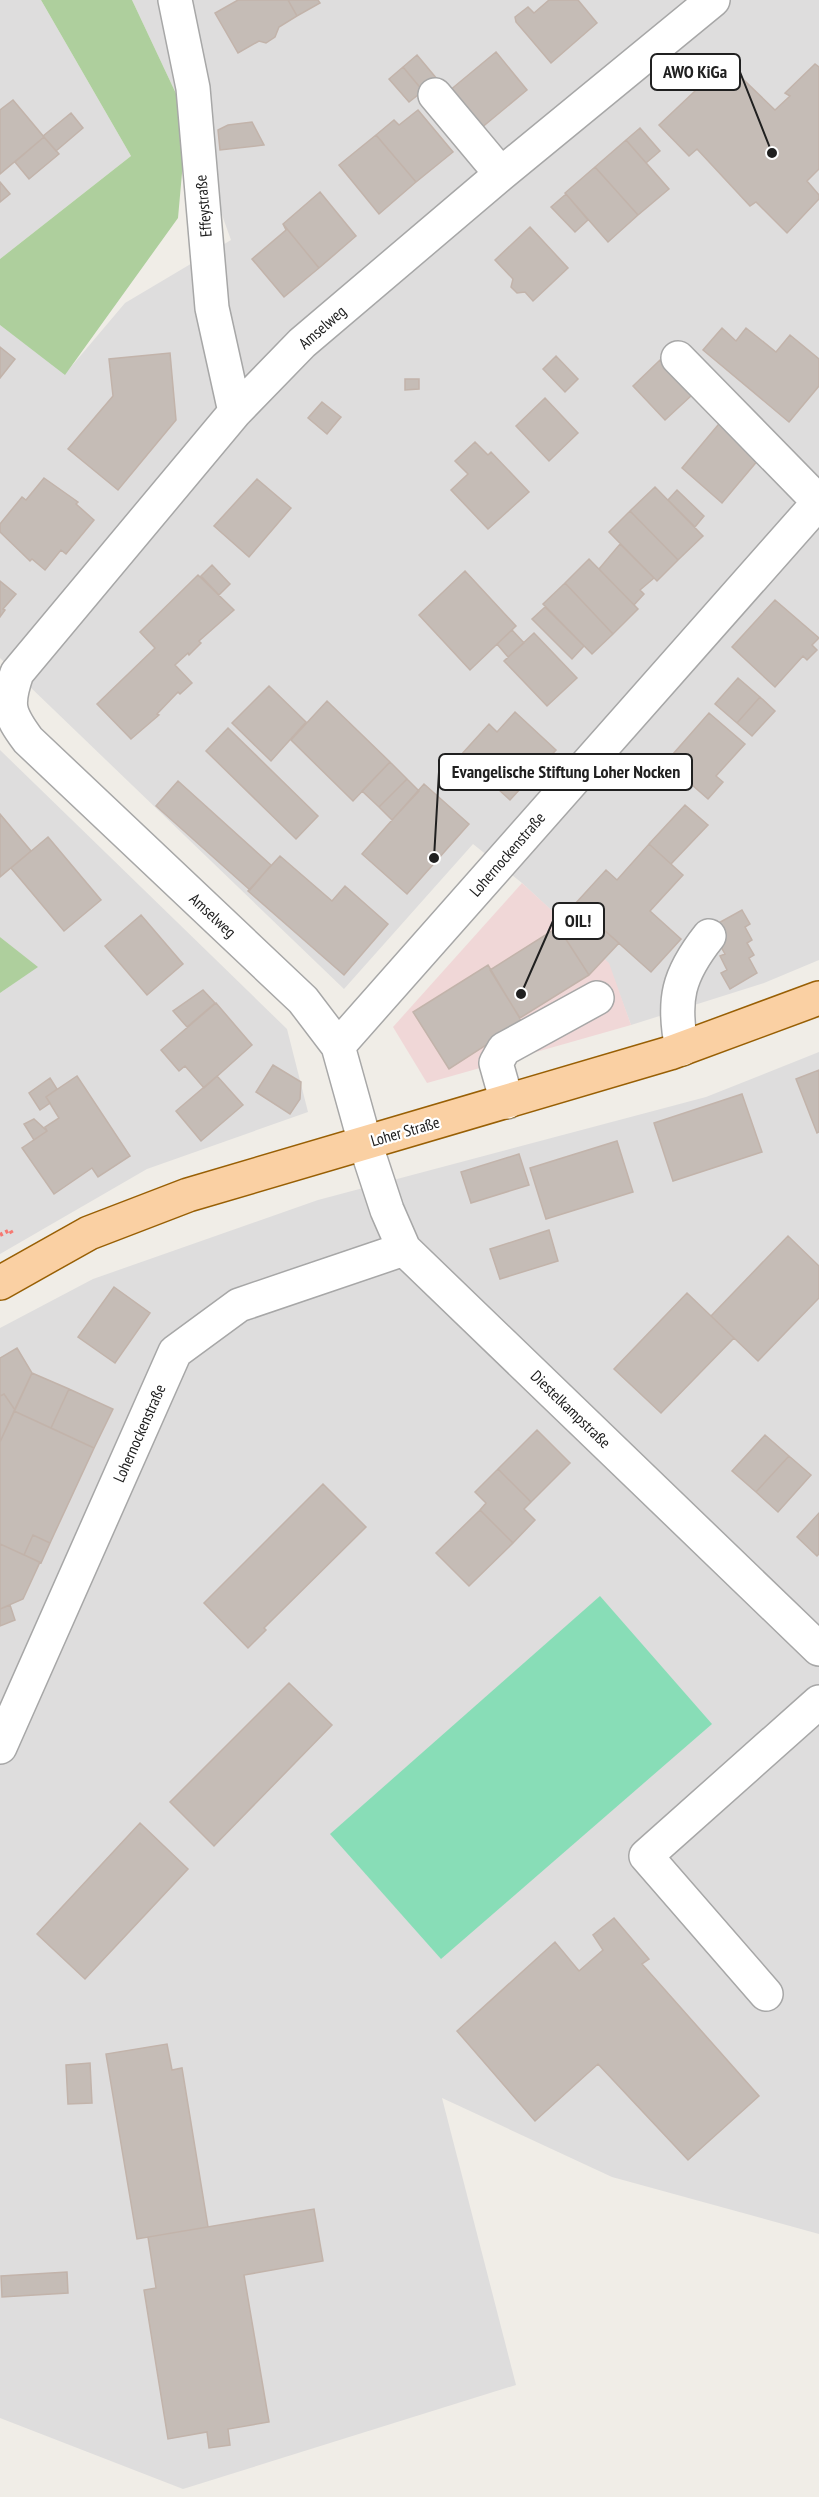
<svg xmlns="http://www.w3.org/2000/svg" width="819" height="2497" font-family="'PT Sans Narrow',sans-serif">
	<rect width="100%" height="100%" fill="#f0ede7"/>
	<!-- residential -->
	<path fill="#dedddd" d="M0 0H41L131 156 0 259Z
		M132 0H819V960L764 983 631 1025 608 963 522 883 473 844 344 989 0 658V325L65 374 125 303 231 240 187 117Z
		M0 750 287 1029 308 1112 147 1169 0 1254V993L37 967 0 937Z
		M819 1052V2234L612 2177 442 2098 516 2385 183 2489 0 2418V1328L93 1279 318 1200 706 1097Z"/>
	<!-- commercial -->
	<path fill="#f0d7d7" d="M522 883 609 963 631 1025 427 1083 393 1027Z"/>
	<!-- forest -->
	<path fill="#aecf9d" d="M41 0H132L187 117 178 218 65 375 0 325V259L131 156Z
		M0 937 38 967 0 993Z"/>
	<!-- pitch -->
	<path fill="#88ddb7" d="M600 1596 712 1724 441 1959 330 1834Z"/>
	<!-- building -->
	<path fill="#c5bcb6" stroke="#c2b3aa" stroke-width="1.5" d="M238 0H288L297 16 279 27 275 37 266 43 259 41 238 53 215 13Z
		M288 0H318L320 3 297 16Z
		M549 0H578L597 23 551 63 516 22 515 17 528 7 534 13Z
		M496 52 527 90 480 129 449 91Z
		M417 55 437 79 423 91 403 67Z
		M719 56 775 110 790 96 785 93 815 64 819 67V169L807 181 819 195V199L787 233 756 202 750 206 697 149 689 156 659 125 695 91 690 85Z
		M403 67 423 91 409 102 389 79Z
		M13 100 44 137 0 174V110Z
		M418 110 453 152 416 182 376 135 394 120 399 125Z
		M71 113 83 128 56 151 43 136Z
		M252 122 264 145 220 150 218 130 228 125Z
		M640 128 660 151 646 163 626 140Z
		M376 135 416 182 379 214 339 165Z
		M44 137 59 154 29 179 15 162Z
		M626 140 669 189 638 215 595 167Z
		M595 167 638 215 608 242 565 193Z
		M0 182 10 194 0 202Z
		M320 192 356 236 319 268 283 224Z
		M566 194 588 220 575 232 551 207Z
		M283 224 319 268 284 297 252 259 286 230Z
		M530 227 568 268 533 301 525 292 517 293 511 287 513 279 495 260Z
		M722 328 736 341 746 328 776 352 790 335 819 359V386L789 422 703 350Z
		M0 347 15 359 0 378Z
		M170 353 176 420 118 490 68 449 113 396 109 359Z
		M556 356 578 379 565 392 543 369Z
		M660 360 692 395 665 420 633 386Z
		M405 379H419V389L405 390Z
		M545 398 578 433 549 461 516 426Z
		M322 402 341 417 327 434 308 418Z
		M723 419 764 453 722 503 682 468Z
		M475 442 488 455 491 452 529 492 488 529 451 490 468 474 455 461Z
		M44 478 78 502 76 504 94 520 66 554 61 550 45 570 32 559 30 561 0 532V524L22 497 26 500Z
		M257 479 291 508 249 557 214 526Z
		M655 487 703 536 678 560 630 511Z
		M677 490 704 516 695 527 668 500Z
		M630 511 678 560 657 581 609 532Z
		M620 544 654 578 640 590 644 594 634 605 599 569Z
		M589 559 638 609 613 634 565 583Z
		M212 565 230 584 219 595 201 576Z
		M465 571 516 626 470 670 419 615Z
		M198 575 234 610 199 641 201 643 189 655 188 653 175 665 192 683 180 694 178 692 157 714 159 715 131 739 97 704 155 648 140 632Z
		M0 581 16 594 3 609 5 610 0 617Z
		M565 583 613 634 592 654 543 604Z
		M775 600 819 638 812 645 817 650 807 660 803 656 775 687 732 647Z
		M545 607 584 646 572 659 532 619Z
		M512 630 524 643 508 657 497 644Z
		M534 633 577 678 547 706 504 661Z
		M738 678 760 697 737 723 715 704Z
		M269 686 306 722 271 761 232 723Z
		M760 697 775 711 752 736 737 723Z
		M327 701 390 762 353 801 291 740Z
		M515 712 556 750 510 800 461 755 489 724 497 732Z
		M709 713 745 744 716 776 723 782 708 799 666 762Z
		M228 728 318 816 296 839 206 751Z
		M390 762 407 779 379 807 362 791Z
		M407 779 419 791 392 820 379 807Z
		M178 781 271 865 250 890 156 806Z
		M424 784 469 824 407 894 362 854Z
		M685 805 708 825 671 864 649 844Z
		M0 814 31 851 0 877Z
		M48 837 101 900 64 931 11 868Z
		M649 844 683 875 650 911 681 939 651 972 575 904 606 870 617 880Z
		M280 856 332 901 345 886 388 924 344 975 248 891Z
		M579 908 619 943 589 975 558 927Z
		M742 910 750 924 745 927 752 940 747 943 754 955 749 958 757 973 730 989 721 973 727 970 720 956 725 954 717 940 715 925Z
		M141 915 183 964 147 995 105 946Z
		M558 927 589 975 520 1018 490 970Z
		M488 965 522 1022 449 1069 413 1012Z
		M203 990 215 1003 187 1027 173 1011Z
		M216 1003 252 1045 204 1088 185 1066 179 1071 161 1050Z
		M273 1065 301 1082 300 1099 290 1114 256 1092Z
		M819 1070V1132L817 1133 796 1079Z
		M77 1076 130 1156 98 1177 92 1168 54 1194 22 1148 47 1131 45 1127 59 1118 46 1097Z
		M217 1076 243 1105 201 1141 176 1111Z
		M50 1078 57 1089 46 1097 50 1103 40 1110 29 1093Z
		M742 1094 762 1152 673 1181 654 1123Z
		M34 1119 47 1131 34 1140 24 1124Z
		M617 1141 633 1192 546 1219 530 1168Z
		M519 1154 529 1185 471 1203 461 1172Z
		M549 1230 558 1261 500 1279 490 1249Z
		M788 1236 819 1266V1298L758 1361 711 1316Z
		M114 1287 150 1313 115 1363 78 1337Z
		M687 1293 734 1338 661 1413 614 1369Z
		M17 1348 32 1373 15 1410 4 1394 0 1396V1358Z
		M32 1373 69 1389 51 1428 14 1411Z
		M69 1389 113 1409 94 1448 51 1428Z
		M4 1394 15 1410 0 1442V1396Z
		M14 1411 94 1448 50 1543 33 1535 24 1555 0 1544V1442Z
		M537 1430 570 1463 531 1502 498 1469Z
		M765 1435 789 1456 756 1492 732 1471Z
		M789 1456 811 1475 778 1512 756 1492Z
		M498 1469 531 1502 524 1509 535 1520 513 1543 480 1510 486 1503 475 1492Z
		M323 1484 366 1527 264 1628 266 1630 248 1648 204 1603Z
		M480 1510 513 1543 469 1586 436 1553Z
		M819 1513V1554L817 1556 797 1537Z
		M33 1535 50 1543 41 1563 24 1555Z
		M0 1544 40 1562 23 1599 0 1609Z
		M10 1605 15 1620 0 1626V1609Z
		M289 1683 332 1725 214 1846 170 1802Z
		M140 1823 188 1869 85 1979 37 1934Z
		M614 1918 649 1959 642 1964 759 2096 688 2160 598 2064 535 2121 457 2031 555 1942 579 1971 603 1950 593 1935Z
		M167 2044 172 2070 182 2068 208 2227 137 2239 106 2054Z
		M90 2063 92 2103 68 2104 66 2065Z
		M314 2209 323 2261 244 2275 269 2422 228 2429 230 2445 209 2448 207 2432 168 2439 144 2290 156 2288 148 2237Z
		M67 2272 68 2293 2 2297 1 2276Z"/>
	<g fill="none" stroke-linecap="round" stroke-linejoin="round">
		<!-- minor casing -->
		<g stroke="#a7a7a7" stroke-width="36">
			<path id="minor" d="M175 0 193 88 212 308 235 412
				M713 0 501 174 302 343 235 412 17 673C6 705 8 713 28 740L303 1000 338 1046 365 1143 387 1210 404 1249 819 1649
				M435 95 501 174
				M678 358 819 502
				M338 1046 819 502
				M682 1049C672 1000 678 975 709 936
				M507 1102 496 1063 504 1049 597 998
				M0 1747 175 1352 239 1305 404 1249
				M766 1994 646 1856 819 1702"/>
		</g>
		<!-- major casing -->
		<g stroke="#985f04" stroke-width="36">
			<path id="major" d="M0 1283 89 1233 188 1195 670 1053 819 998"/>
		</g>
		<!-- path -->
		<path stroke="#f67972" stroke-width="4" stroke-dasharray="3 3" stroke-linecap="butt" d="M0 1235 10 1230 13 1235"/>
		<!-- minor -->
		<use href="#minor" stroke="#fff" stroke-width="33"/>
		<!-- major -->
		<use href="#major" stroke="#fad0a3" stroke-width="33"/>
	</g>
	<g text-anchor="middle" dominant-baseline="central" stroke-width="4.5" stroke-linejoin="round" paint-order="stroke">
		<!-- street labels -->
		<g font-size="16" fill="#202020" stroke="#fff">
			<text transform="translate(203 206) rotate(-95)">Effeystraße</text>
			<text transform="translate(322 327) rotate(-41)">Amselweg</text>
			<text transform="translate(507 854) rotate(-49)">Lohernockenstraße</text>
			<text transform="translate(213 915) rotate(43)">Amselweg</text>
			<text transform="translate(405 1131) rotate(-16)">Loher Straße</text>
			<text transform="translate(571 1409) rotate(44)">Diestelkampstraße</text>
			<text transform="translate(139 1433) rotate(-66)">Lohernockenstraße</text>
		</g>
	</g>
	<!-- callouts -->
	<path fill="none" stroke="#202020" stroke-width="2" d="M772 153L740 72M434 858L439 772M521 994L553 921"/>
	<g fill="#202020" stroke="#fff" stroke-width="2">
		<circle cx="772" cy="153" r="6"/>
		<circle cx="434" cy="858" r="6"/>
		<circle cx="521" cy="994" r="6"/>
	</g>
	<g fill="#fff" stroke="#202020" stroke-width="2">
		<rect x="651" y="54" width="89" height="36" rx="6"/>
		<rect x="439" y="754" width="253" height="36" rx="6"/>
		<rect x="553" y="903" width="51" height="36" rx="6"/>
	</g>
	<g font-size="18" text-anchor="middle" font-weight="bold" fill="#202020">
		<text x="695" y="78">AWO KiGa</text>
		<text x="566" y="778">Evangelische Stiftung Loher Nocken</text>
		<text x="578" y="927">OIL!</text>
	</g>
</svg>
